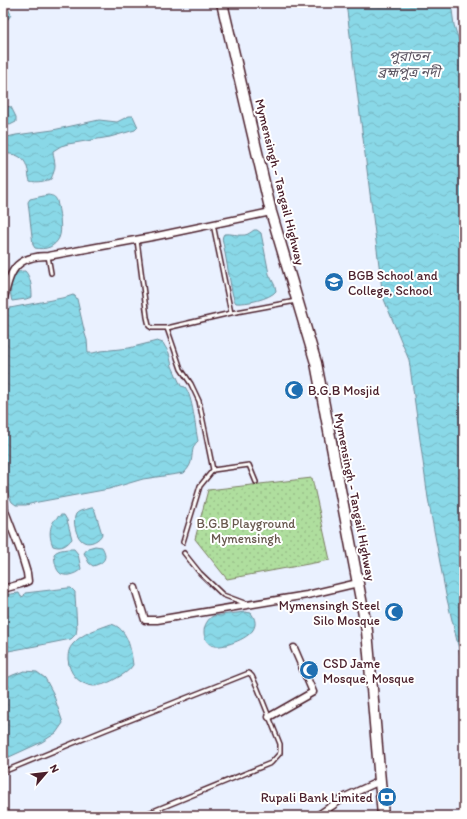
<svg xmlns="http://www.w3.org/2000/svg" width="467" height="819" font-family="Itim,'Noto Sans Bengali',sans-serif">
	<defs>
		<pattern id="park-dots" width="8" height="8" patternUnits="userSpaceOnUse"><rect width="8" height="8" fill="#afde9e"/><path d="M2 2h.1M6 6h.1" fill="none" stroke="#98be88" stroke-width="1.8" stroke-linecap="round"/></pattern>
		<pattern id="water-waves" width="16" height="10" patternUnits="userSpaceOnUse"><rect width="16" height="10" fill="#89d8e7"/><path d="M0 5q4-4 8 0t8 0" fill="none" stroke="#78b9c6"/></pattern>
	</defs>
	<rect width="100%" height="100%" fill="#eaf1ff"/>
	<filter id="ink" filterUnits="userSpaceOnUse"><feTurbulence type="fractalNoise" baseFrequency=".025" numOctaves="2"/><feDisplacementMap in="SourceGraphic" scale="8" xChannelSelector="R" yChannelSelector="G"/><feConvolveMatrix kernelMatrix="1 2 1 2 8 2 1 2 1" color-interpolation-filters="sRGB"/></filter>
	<g filter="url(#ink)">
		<!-- park -->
		<path fill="url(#park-dots)" stroke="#7c7e64" d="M312 478 330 560 227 579 195 539 208 490Z"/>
		<!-- water -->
		<path fill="url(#water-waves)" stroke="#708e9c" d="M3 3H6L11 15 8 19 3 21Z
			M346 3H451L454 25 464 57V670L446 595 428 498 409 360 383 297Z
			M6 106 11 107 16 117V122L10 125 6 124 3 120V107Z
			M129 116H133L138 127 135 130 110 137 68 144 61 146 53 151C53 156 55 161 55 165 55 170 53 174 51 179 45 181 37 183 30 181 28 176 29 172 27 167 24 156 14 153 3 154V138L16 135 53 130 99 120 117 122Z
			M48 195C53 196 55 196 57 201 59 210 63 230 59 238 57 242 54 245 50 247 45 249 40 249 35 248L33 245 28 202 30 199Z
			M254 230H257L261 233 269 274 275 286 276 291C270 299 246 304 236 303L234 300 232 292 223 242C222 239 222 237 224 234 231 233 238 236 245 235 249 234 251 232 254 230Z
			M25 271C31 277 32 289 32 297L26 299 12 301C9 294 11 275 18 272 20 271 23 271 25 271Z
			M73 295 75 296 77 299 85 334 87 340 88 353H93L101 351 129 348 157 341 163 343 169 353 172 366 181 386 185 387C193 397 195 427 198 441 191 447 193 454 191 462 190 466 187 470 184 473L143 479 109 489 38 502 26 505H16L12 502 9 496 6 484 4 456 3 381 5 314 7 310 10 308 67 297Z
			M91 508H93L95 511 102 534C100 540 90 545 84 542 76 539 72 520 76 514 79 510 86 510 91 508Z
			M61 515H64L67 520 72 539C67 545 62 549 53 546 48 535 49 521 61 515Z
			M95 546 102 547C108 557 105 563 93 566L89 563 84 553 88 548Z
			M74 549 78 554 81 569C78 572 74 574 69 575 56 577 55 564 54 554 58 549 68 549 74 549Z
			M68 588H71L75 592V595L77 628 76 634 71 639 41 645 3 652V595L19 593 21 597 24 596 25 593Z
			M245 612 251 613C265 631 240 641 226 645 221 646 215 647 211 645 206 642 204 637 204 632 204 625 208 619 213 616Z
			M111 624C128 628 131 650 133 665 129 671 124 674 117 678 110 682 102 686 93 686 78 684 69 673 68 659 68 653 69 648 73 644 82 633 98 629 111 624Z
			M24 671 37 672 45 678 53 693 63 723 56 733 42 742 7 758H3V680L13 675Z"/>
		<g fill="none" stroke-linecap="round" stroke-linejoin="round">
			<!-- service casing -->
			<g stroke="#4a1f2b" stroke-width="6">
				<path id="service" d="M137 240 147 317 149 326 152 328H167L231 313 213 224
					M48 256 51 273
					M231 313 296 301
					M167 328 181 369 191 384 199 401 213 470 200 486 183 542
					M213 470 249 465 256 482
					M184 553 200 573 223 595 247 604
					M3 772 105 730 249 673 252 676 258 689 280 744V753L271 763 141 816"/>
			</g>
			<!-- minor casing -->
			<g stroke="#4a1f2b" stroke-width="9">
				<path id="minor" d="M3 302C10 273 13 256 48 256L157 236 271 212
					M3 493 5 511 20 550 27 573 28 581 21 584 3 589
					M135 588 145 620H157L307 595 358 583
					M269 717 313 692 294 648
					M317 816 345 797 380 781"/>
			</g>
			<!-- trunk casing -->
			<g stroke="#4a1f2b" stroke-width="13">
				<path id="trunk" d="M222 3 271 212 316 363 367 631 383 816"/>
			</g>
			<!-- service -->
			<use href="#service" stroke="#fff" stroke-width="3"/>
			<!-- minor -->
			<use href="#minor" stroke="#fff" stroke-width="6"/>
			<!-- trunk -->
			<use href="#trunk" stroke="#fff" stroke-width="10"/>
		</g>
	</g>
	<!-- icons -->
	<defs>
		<g id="school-disc" transform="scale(1)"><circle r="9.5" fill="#1f6fb2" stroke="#fff"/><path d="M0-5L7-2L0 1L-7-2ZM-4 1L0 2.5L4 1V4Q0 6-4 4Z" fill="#fff"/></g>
		<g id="mosque-disc" transform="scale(1)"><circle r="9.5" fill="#1f6fb2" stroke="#fff"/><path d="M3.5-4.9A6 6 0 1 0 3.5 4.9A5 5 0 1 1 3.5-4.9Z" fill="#fff"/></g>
		<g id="bank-disc" transform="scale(1)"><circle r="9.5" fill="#1f6fb2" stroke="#fff"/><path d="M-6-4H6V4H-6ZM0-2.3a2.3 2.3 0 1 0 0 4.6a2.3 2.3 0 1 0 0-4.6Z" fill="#fff"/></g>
	</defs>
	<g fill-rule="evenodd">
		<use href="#school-disc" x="334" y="282"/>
		<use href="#mosque-disc" x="294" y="390"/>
		<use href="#mosque-disc" x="394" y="612"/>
		<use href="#mosque-disc" x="309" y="670"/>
		<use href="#bank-disc" x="387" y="797"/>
	</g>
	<g text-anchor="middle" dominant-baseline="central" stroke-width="4" stroke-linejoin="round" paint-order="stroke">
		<!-- street labels -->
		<g font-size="13" fill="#4a1f2b" stroke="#fff">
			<text transform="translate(280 182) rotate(76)">Mymensingh - Tangail Highway</text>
			<text transform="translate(355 497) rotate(79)">Mymensingh - Tangail Highway</text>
		</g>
		<!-- poi labels -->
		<g font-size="13" fill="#4a1f2b" stroke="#fff" text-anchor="start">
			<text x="348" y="275">BGB School and<tspan x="348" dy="15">College, School</tspan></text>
			<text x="308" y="390">B.G.B Mosjid</text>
			<text x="380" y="605" text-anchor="end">Mymensingh Steel<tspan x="380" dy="15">Silo Mosque</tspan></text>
			<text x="323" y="663">CSD Jame<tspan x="323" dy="15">Mosque, Mosque</tspan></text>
			<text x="373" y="797" text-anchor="end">Rupali Bank Limited</text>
		</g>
		<!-- park labels -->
		<g font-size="13" fill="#68584e" stroke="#fff">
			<text x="246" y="523">B.G.B Playground<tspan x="246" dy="15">Mymensingh</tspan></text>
		</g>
		<!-- water labels -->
		<g font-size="14" font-style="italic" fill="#5d5663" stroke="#fff">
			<text x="409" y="56">পুরাতন<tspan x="409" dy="16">ব্রহ্মপুত্র নদী</tspan></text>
		</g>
	</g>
	<!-- margin -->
	<rect width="467" height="819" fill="none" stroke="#fff" stroke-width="16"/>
	<rect x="8" y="8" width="451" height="803" fill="none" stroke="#4a1f2b" stroke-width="1.5" filter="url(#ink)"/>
	<!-- north arrow -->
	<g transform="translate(46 773) rotate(62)" stroke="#ffffff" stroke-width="3" paint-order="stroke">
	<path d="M0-3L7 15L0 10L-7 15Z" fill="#4a1f2b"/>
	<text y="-6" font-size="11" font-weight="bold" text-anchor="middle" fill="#4a1f2b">N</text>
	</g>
</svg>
